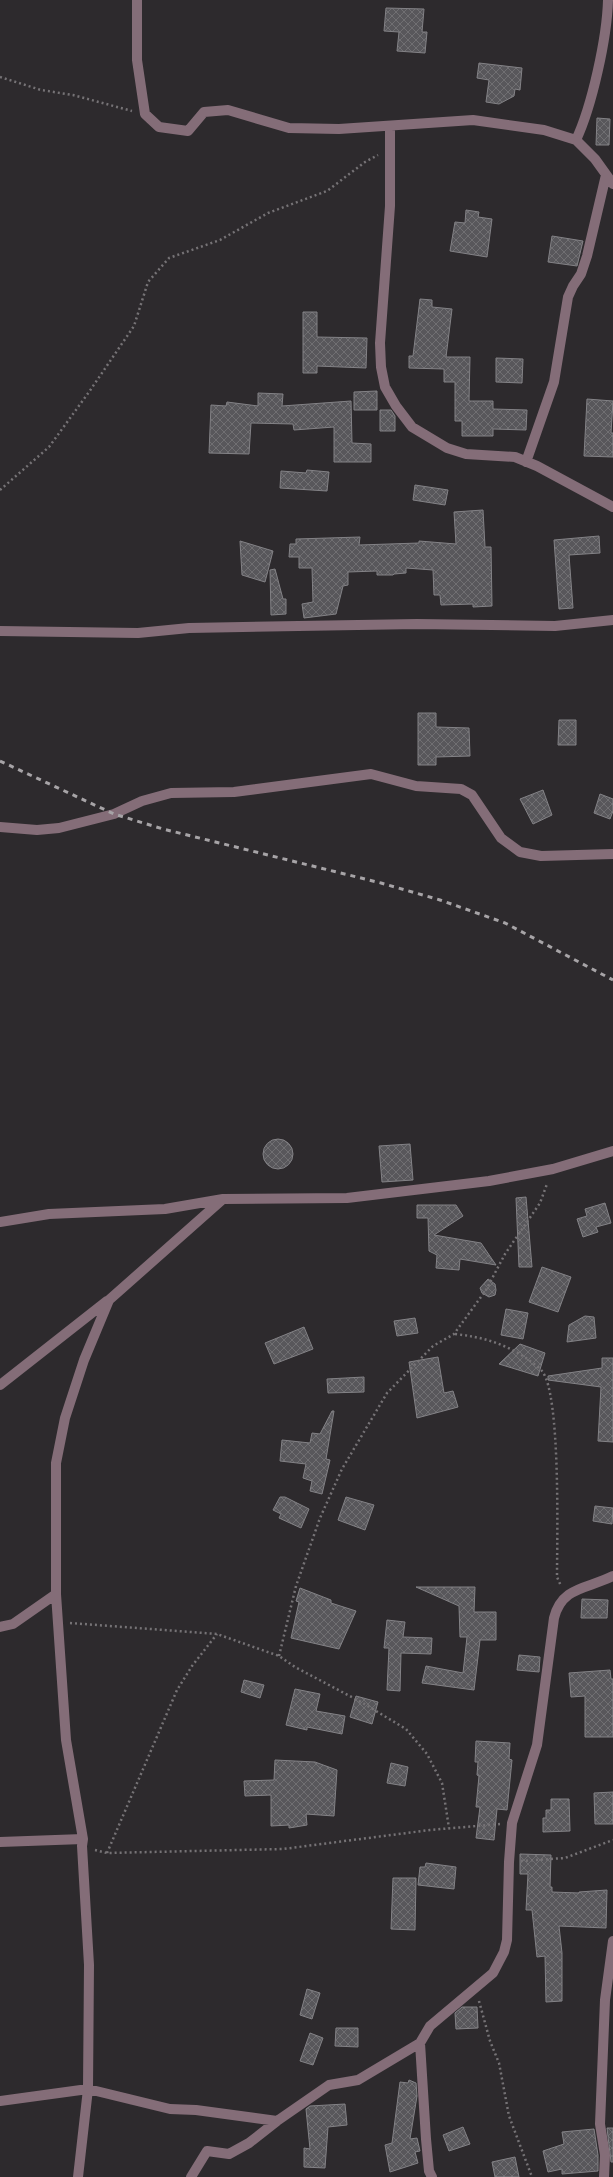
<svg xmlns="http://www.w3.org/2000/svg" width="613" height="2177" font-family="Cabin,sans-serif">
	<defs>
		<pattern id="building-cross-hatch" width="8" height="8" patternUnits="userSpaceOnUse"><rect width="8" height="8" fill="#58575b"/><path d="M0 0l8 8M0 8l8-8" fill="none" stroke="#706f72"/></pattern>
	</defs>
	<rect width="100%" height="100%" fill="#2d2a2d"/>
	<!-- building -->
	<path fill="url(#building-cross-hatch)" stroke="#838286" d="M386 8 424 9 422 32H427L425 53 397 51 399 32 384 31Z
		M479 63 522 68 520 90 515 89 514 96 499 104 486 102 489 80 477 78Z
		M597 118 610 119 609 145H596Z
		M466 210 479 212 478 217 492 219 487 257 450 251 455 222 465 223Z
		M552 236 583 241 577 266 548 262Z
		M420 299 432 300V307L452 309 446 357H470L469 401H493V409L527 410 526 430 493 429V436H462V421H455V382H444V369L409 368V356H413Z
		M303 312H317V337L367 338 366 368 317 366V373H303Z
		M496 358 523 359 522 383 496 382Z
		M377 391V410H354V392Z
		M258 393 283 394 282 406 351 401 352 443 371 444V462H334V427L294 430 293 424 251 423 249 454 209 453 211 405 226 406 227 402 258 406Z
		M587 399 613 401 611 433H613V457L584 456Z
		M380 410H391L395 416V431H380Z
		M307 470 329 472 327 491 280 488 281 471 306 473Z
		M415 485 448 490 445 505 413 500Z
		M483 510 485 547H491L492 606 473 607V604L441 605 440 595H434L433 570 406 568V573L394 574 393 575H377V571L348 572V585L343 586 336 614 304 618 302 604 313 602 312 568H299V557H289L290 544H296V539L360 537 359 545 419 543V541L456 544 454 512Z
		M599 536 600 553 569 555 573 608 559 609 554 540Z
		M240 541 273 551 265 582 242 575Z
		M275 569 283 599H286V614L271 615 270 570Z
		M418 713H436V727L469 728 470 756 436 757V765H418Z
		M559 720H576V745H558Z
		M543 790 552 815 533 824 520 799Z
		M600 794 613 799V811L610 819 594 813Z
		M263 1154a15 15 0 1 1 30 0a15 15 0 1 1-30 0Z
		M410 1144 413 1180 382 1182 379 1146Z
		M526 1197 532 1267H519L516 1198Z
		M605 1203 611 1223 596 1227 598 1232 583 1237 577 1219 587 1216 585 1209Z
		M417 1205H456L463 1216 434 1235 481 1243 496 1265 460 1259 459 1270 436 1268 437 1255 429 1251 428 1218H417Z
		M542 1267 571 1277 558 1312 529 1302Z
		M488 1279 495 1284 496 1290 495 1295 489 1297 482 1293 480 1288Z
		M506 1309 528 1313 523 1339 501 1335Z
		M585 1316 594 1317 596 1338 567 1342 569 1325Z
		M415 1318 418 1333 397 1336 394 1321Z
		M304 1327 313 1349 274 1364 265 1343Z
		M520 1344 545 1353 538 1376 499 1364Z
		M438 1357 444 1393 453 1391 458 1407 417 1418 409 1362Z
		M602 1358H613V1442L598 1441 601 1387 548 1380V1376L602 1368Z
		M364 1377V1392L328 1393 327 1379Z
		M332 1411H334L326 1459 330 1460 322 1494 310 1491 312 1481 303 1478 306 1464 280 1461 282 1440 310 1443 312 1433 320 1434Z
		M280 1497H285L309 1509 301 1528 279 1518 281 1514 273 1510Z
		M346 1497 374 1505 365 1530 338 1520Z
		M595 1506 613 1508 612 1524 593 1521Z
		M416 1587H475L474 1612H496V1640H480L474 1690 422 1683 426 1666 463 1673 467 1637H460L459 1606Z
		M300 1588 331 1600V1603L356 1611 339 1649 291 1638 299 1602 296 1601Z
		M582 1599 608 1600 607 1618H581Z
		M387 1620 405 1622 403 1637 432 1638 431 1654 401 1653 400 1691 387 1690 389 1648H384Z
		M519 1655 540 1657 539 1672 517 1670Z
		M610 1670 611 1679H613V1737H585V1696L571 1697 569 1673Z
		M244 1680 264 1685 260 1698 241 1692Z
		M295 1689 320 1694 316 1711 345 1716 342 1734 307 1727V1730L286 1725Z
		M356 1696 378 1702 372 1724 350 1717Z
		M476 1741 510 1743 509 1759 512 1760 507 1810 497 1809 494 1840 476 1838 480 1807H476L479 1776 477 1775 478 1762H475Z
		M275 1760 315 1762 337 1770 334 1816 306 1814 307 1825 289 1828V1825L271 1826V1795L245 1796 244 1781 274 1780Z
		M391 1763 408 1767 405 1786 387 1783Z
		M613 1792V1824H595L594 1793Z
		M551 1799H569L570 1831 543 1832V1818H546V1810H551Z
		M520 1854 551 1855 550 1887H552V1892L579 1893V1892L607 1890 606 1928 559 1926 562 1953V2001L546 2002 545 1956 537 1957 532 1910H526L528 1874H520Z
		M426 1863 456 1867 454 1889 418 1885 420 1867H425Z
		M393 1878H416L415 1930 391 1929Z
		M307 1989 320 1993 312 2019 300 2015Z
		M462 2007H477L478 2028 456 2029 455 2013Z
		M336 2028H358V2047L335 2046Z
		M310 2033 323 2038 313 2065 300 2061Z
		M409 2080 416 2083 417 2096 410 2139 417 2138 420 2151 415 2152 418 2163 390 2172 385 2145 392 2143 400 2082 408 2083Z
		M345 2104 347 2125 328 2127 325 2168 304 2167V2148L310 2149 306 2109 310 2106Z
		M463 2127 470 2144 449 2151 443 2135Z
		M607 2128H613V2162H611Z
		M594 2129 598 2155V2171L562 2174V2169L548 2172 543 2151 564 2144 562 2132Z
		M515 2157 519 2177H495L492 2162Z"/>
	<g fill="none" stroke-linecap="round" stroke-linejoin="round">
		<!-- path -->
		<path stroke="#767376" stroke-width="2.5" stroke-dasharray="2 3" stroke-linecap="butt" d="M0 77 41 90 73 95 132 111
			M0 490 49 447 89 392 134 326 148 282 169 258 220 240 268 213 327 191 365 162 378 155
			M455 1334C482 1337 503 1343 526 1358 531 1362 538 1366 542 1371 561 1394 557 1541 557 1577L561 1586
			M70 1623 217 1634 279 1656 295 1667 361 1702 406 1729 427 1754 442 1783 449 1828
			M279 1656 296 1586 320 1518 342 1469 387 1393 433 1346 454 1334 486 1290 505 1254 540 1203 547 1184
			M95 1850 107 1853 283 1849 430 1830 500 1824
			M107 1853 177 1690 192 1666 217 1634
			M521 1861 565 1858 613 1840
			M479 2001 490 2041 499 2063 509 2116 532 2177"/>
		<!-- minor -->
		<path stroke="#846d78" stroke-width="10" d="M137 0V60L145 114 159 127 188 131 204 112 228 110 289 128 339 129 473 120 544 130 576 140 595 159 613 184
			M390 126V206L380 343 381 367 385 387 396 406 412 427 447 448 466 454 515 457 537 466 613 507
			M576 140C592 106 607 38 608 0
			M526 462 554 382 568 297 573 286 581 274 587 256 606 175
			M0 631 138 633 189 628 417 624 555 626 613 620
			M0 827 37 830 59 828 114 814 142 801 171 793 234 792 371 774 416 786 461 789 472 795 501 838 520 852 541 856 613 854
			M0 1222 49 1214 165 1209 223 1199
			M0 1385 107 1301
			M0 1627 13 1624 56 1594
			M0 1842 83 1839
			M420 2043 426 2139 429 2171 432 2177
			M0 2101 88 2089 170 2109 196 2110 277 2121
			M78 2177 88 2089 89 1965 82 1846 83 1839 66 1740 56 1594V1463L65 1418 84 1360 109 1300 223 1199 347 1198 489 1181 553 1169 613 1151
			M191 2177 207 2151 229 2154 249 2143 277 2121 329 2085 358 2080 420 2043 430 2026 493 1973 504 1952 507 1940 509 1862 512 1823 537 1745 554 1618C562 1586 588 1589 613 1576
			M604 2177 605 2155 600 2124 605 2000 613 1941"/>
		<!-- rail -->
		<path stroke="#a7a4a7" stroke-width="3" stroke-dasharray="5 5" stroke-linecap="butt" d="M0 761 114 814 163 829 381 883 440 900 505 923 613 980"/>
	</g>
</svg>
